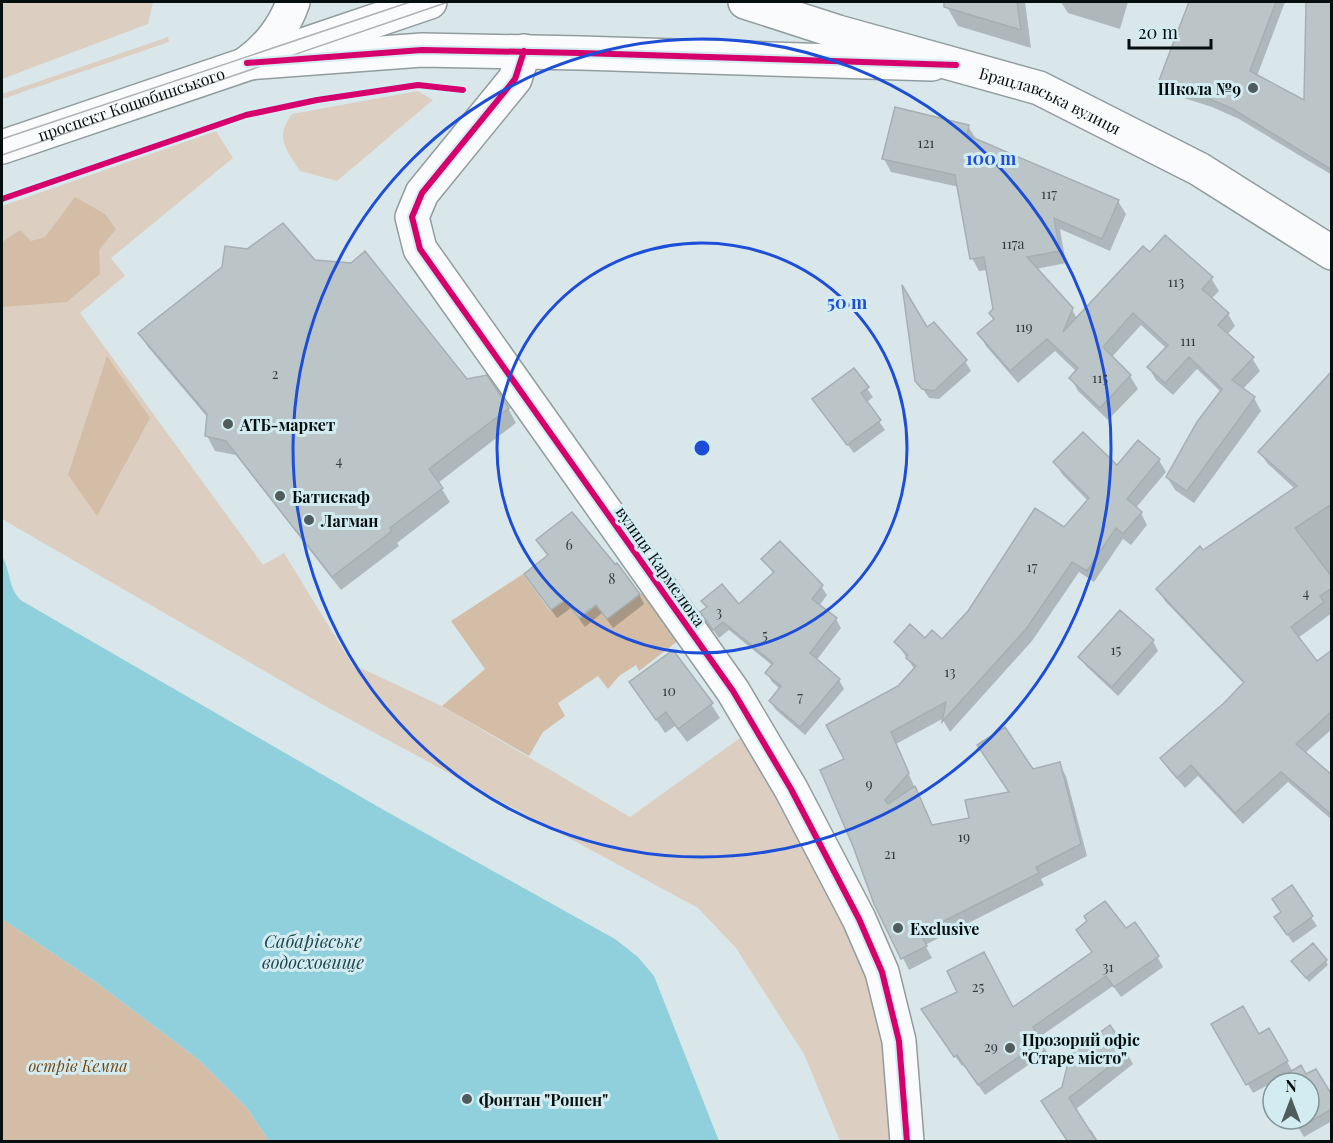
<svg xmlns="http://www.w3.org/2000/svg" width="1333" height="1143" font-family="'Playfair Display',serif">
	<rect width="100%" height="100%" fill="#dae7ea"/>
	<!-- green -->
	<path fill="#dccfc1" d="M2 2H153L148 24 2 79Z
		M168 37 169 42 2 99V94Z
		M418 91 433 100 337 181 300 171C286 149 274 138 292 114Z
		M216 131 233 158 111 258 125 276 80 313 263 565 284 553 352 664 442 706 630 817 747 733 871 979 886 1035 893 1141H840L804 1054 736 948 698 908 325 706 2 519V206Z"/>
	<!-- forest -->
	<path fill="#d3bda6" d="M75 197 105 214 116 229 99 250 100 274 67 302 2 307V242L20 230 31 241 45 237Z
		M107 356 150 418 97 516 68 475Z
		M523 574 550 611 565 601 579 619 596 606 607 619 647 589 683 637 639 671 636 665 619 676 608 689 598 676 558 703 565 716 543 732 529 756 442 706 485 669 451 621Z
		M2 919 93 980 199 1060 247 1108 269 1141H2Z"/>
	<!-- water -->
	<path fill="#90d0dc" d="M2 556C11 572 8 589 22 601L382 809 615 939 638 957 654 976 719 1141H269L247 1108 199 1060 93 980 2 919Z"/>
	<!-- shadow -->
	<path fill="#0003" d="M946 2H1025L1031 48 958 26 947 7Z
		M1061 2H1128L1120 29 1068 13Z
		M1190 2H1285L1257 76 1305 103 1307 2H1332V175L1239 119 1212 107 1165 92 1159 83Z
		M968 126 976 139 1118 201 1126 214 1110 251 1060 229 1066 263 1036 269 1072 309 1077 319 1150 254 1211 278 1219 291 1211 299 1228 314 1235 326 1227 335 1252 358 1260 371 1242 390 1254 398 1261 411 1194 503 1175 490 1167 477 1221 392 1197 369 1173 395 1156 380 1149 368 1166 348 1141 325 1111 358 1130 376 1138 389 1108 420 1078 391 1071 378 1077 372 1055 351 1018 383 986 346 979 333 995 320V310L988 270 979 271 972 258 959 187 891 172 884 159Z
		M315 261 466 380 508 408 516 423 438 483 450 502 397 543 399 546 341 590 236 455 215 451 207 436 208 418 148 347 140 333Z
		M926 329 965 361 971 371 939 399 929 398 917 380Z
		M854 370 873 397 866 403 885 430 854 453 820 409Z
		M1332 374V613L1298 638 1317 663 1332 652V729L1305 753 1332 777V820L1288 782 1243 824 1198 776 1185 788 1169 770 1162 759 1225 704 1244 684 1165 601 1158 590 1203 552 1295 489 1267 463 1260 452Z
		M1138 442 1159 460 1166 472 1135 509 1141 513 1147 525 1131 545 1123 539 1094 582 1079 572 1032 641 950 732 944 722V718L896 744 914 786 913 787 932 826 970 819 1010 793 1033 771 1059 764 1066 776 1087 856 1041 879 1044 885 925 945 932 958 909 970 903 958 846 760 899 688 915 670 896 642 942 641 1064 529 1088 501 1062 474 1055 462 1117 467Z
		M538 541 639 594 644 604 613 628 602 613 585 627 571 608 557 618 525 574 549 557Z
		M763 559 821 586 827 595 819 606 836 619 841 628 816 661 839 680 844 689 805 735 776 710 770 701 780 689 772 682 767 673 773 666 729 630 719 638 707 622V609L703 601 739 607 774 574Z
		M1153 641 1158 651 1118 696 1086 666 1080 657Z
		M631 682 711 704 720 718 687 742 675 726 665 733Z
		M1291 887 1317 926 1293 943 1282 927Z
		M1125 930 1157 956 1163 967 1121 997 1113 986 1038 1038 1047 1052 985 1095 964 1065 962 1066 929 1020 1013 1009Z
		M1326 961 1328 965 1309 982 1296 966Z
		M1213 1024 1259 1036 1269 1030 1293 1072 1306 1076 1332 1098V1121L1304 1137 1293 1119H1309V1083H1273V1085L1272 1083 1253 1093Z
		M1126 1052 1133 1064 1075 1110 1088 1131 1091 1130 1098 1141 1066 1142 1068 1141 1050 1113Z"/>
	<!-- building -->
	<path fill="#bbc5c7" stroke="#a5afb1" stroke-width="1.5" d="M944 2H1017L1021 30 944 7Z
		M1189 2H1276L1250 71 1304 100 1306 2H1332V170L1233 109 1205 97 1158 83Z
		M895 107 969 125 967 135 1119 200 1102 239 1054 218 1060 251 1027 257 1073 308 1063 332 1143 246 1150 252 1165 235 1213 277 1202 289 1229 313 1218 325 1254 357 1232 380 1255 397 1187 491 1166 477 1197 422 1222 389 1189 357 1165 383 1147 367 1168 345 1133 313 1103 347 1131 375 1100 408 1069 378 1078 368 1047 339 1010 371 977 333 994 319 989 313 993 309 984 257 970 259 955 175 882 159Z
		M283 223 315 260 351 263 365 251 467 379 487 375 509 408 429 469 443 488 390 528 392 531 332 577 226 441 205 436 207 414 138 333 222 267 225 246 247 249Z
		M902 285 927 327 934 322 967 360 934 391 922 389 915 381Z
		M854 368 869 387 861 393 881 420 847 445 812 399Z
		M1332 371V504L1295 528 1332 577V588L1320 596 1324 602 1291 627 1317 661 1332 650V711L1296 744 1332 775V815L1281 772 1235 813 1191 765 1177 778 1160 758 1224 703 1244 682 1156 589 1200 546 1203 550 1297 486 1258 452Z
		M1083 432 1117 465 1138 440 1160 459 1127 499 1142 512 1123 534 1116 528 1087 571 1072 562 1026 629 942 722 946 702 891 732 909 773 885 800 888 804 915 786 932 825 969 818 965 800 1009 792 977 745 1005 727 1033 769 1060 762 1081 844 1036 867 1039 873 920 933 927 946 901 959 874 904 853 846 820 770 844 759 826 725 898 686 916 666 906 658 908 655 894 642 910 624 925 638 932 630 942 639 968 611 1035 508 1064 527 1089 498 1053 462Z
		M572 512 615 564 617 563 640 594 607 619 596 605 579 618 565 600 551 610 524 574 548 555 536 540Z
		M780 541 823 585 812 599 837 618 810 653 840 679 800 727 769 701 781 686 765 673 773 663 723 622 713 630 700 612 707 607 701 601 722 584 739 604 774 572 761 559Z
		M1120 610 1154 640 1112 687 1078 657Z
		M673 650 713 703 678 729 666 712 656 720 629 682Z
		M1292 885 1313 916 1287 935 1274 917 1281 912 1272 899Z
		M1105 901 1126 928 1135 922 1159 956 1114 987 1106 976 1033 1027 1042 1041 978 1085 957 1055 954 1057 921 1009 957 992 947 971 984 952 1013 1007 1092 952 1076 930 1087 921 1084 916Z
		M1313 943 1327 960 1306 978 1291 961Z
		M1243 1006 1259 1034 1269 1028 1288 1061 1246 1085 1211 1024Z
		M1110 1025 1128 1052 1069 1098 1097 1142H1068L1041 1101 1062 1087 1070 1055Z
		M1301 1065 1306 1074 1316 1069 1332 1095V1109L1308 1123 1306 1119H1309V1083H1285L1282 1077Z"/>
	<g fill="none" stroke-linecap="round" stroke-linejoin="round">
		<!-- minor casing -->
		<g stroke="#919c9e" stroke-width="36">
			<g id="minor">
				<path d="M524 51 515 79 422 193 412 217 420 249 733 691 791 789 859 919 882 972 899 1041 907 1142"/>
				<path d="M247 63 422 50 581 53 932 64"/>
				<path id="s1" d="M2 147 430 2"/>
			</g>
		</g>
		<!-- major casing -->
		<g stroke="#919c9e" stroke-width="36">
			<g id="major">
				<path id="s2" d="M745 2 838 32 1039 88 1199 169 1332 253"/>
				<path d="M247 63C268 48 285 26 293 2"/>
			</g>
		</g>
		<!-- minor -->
		<use href="#minor" stroke="#f9fbfc" stroke-width="33"/>
		<!-- major -->
		<use href="#major" stroke="#f9fbfc" stroke-width="33"/>
		<!-- tram -->
		<path stroke="#b0b2b3" stroke-width="1.5" d="M2 139 410 2
			M2 155 448 2"/>
		<!-- cycleway casing -->
		<g stroke="#d3ecf1" stroke-width="10">
			<path id="cycleway" d="M524 51 515 79 422 193 412 217 420 249 733 691 791 789 859 919 882 972 899 1041 907 1142
				M247 63 422 50 581 53 956 65
				M2 199 246 115 317 100 418 85 463 90"/>
		</g>
		<!-- cycleway -->
		<use href="#cycleway" stroke="#d6006c" stroke-width="6"/>
	</g>
	<!-- distance rings -->
	<g fill="none" stroke="#1d4ed8" stroke-width="3">
		<circle cx="702" cy="448" r="205"/>
		<circle cx="702" cy="448" r="409"/>
	</g>
	<!-- markers -->
	<g fill="#505b5c" stroke="#d3ecf1" stroke-width="2">
		<circle cx="1253" cy="88" r="6"/>
		<circle cx="228" cy="424" r="6"/>
		<circle cx="280" cy="496" r="6"/>
		<circle cx="309" cy="520" r="6"/>
		<circle cx="898" cy="928" r="6"/>
		<circle cx="1010" cy="1048" r="6"/>
		<circle cx="467" cy="1099" r="6"/>
	</g>
	<g text-anchor="middle" dominant-baseline="central" stroke-width="6" stroke-linejoin="round" paint-order="stroke">
		<!-- number labels -->
		<g font-size="14" fill="#333c3e">
			<text x="926" y="142">121</text>
			<text x="1049" y="193">117</text>
			<text x="1013" y="243">117а</text>
			<text x="1176" y="281">113</text>
			<text x="1024" y="326">119</text>
			<text x="1188" y="340">111</text>
			<text x="275" y="373">2</text>
			<text x="1100" y="377">115</text>
			<text x="339" y="460">4</text>
			<text x="569" y="544">6</text>
			<text x="1032" y="566">17</text>
			<text x="612" y="578">8</text>
			<text x="1306" y="592">4</text>
			<text x="719" y="611">3</text>
			<text x="765" y="634">5</text>
			<text x="1116" y="649">15</text>
			<text x="950" y="671">13</text>
			<text x="669" y="690">10</text>
			<text x="800" y="696">7</text>
			<text x="869" y="783">9</text>
			<text x="964" y="836">19</text>
			<text x="890" y="853">21</text>
			<text x="1108" y="966">31</text>
			<text x="978" y="986">25</text>
			<text x="991" y="1046">29</text>
		</g>
		<!-- poi labels -->
		<g font-size="16" font-weight="bold" fill="#060f10" stroke="#d3ecf1" text-anchor="start">
			<text x="1241" y="88" text-anchor="end">Школа №9</text>
			<text x="240" y="424">АТБ-маркет</text>
			<text x="292" y="496">Батискаф</text>
			<text x="321" y="520">Лагман</text>
			<text x="910" y="928">Exclusive</text>
			<text x="1022" y="1039">Прозорий офіс<tspan x="1022" dy="18">"Старе місто"</tspan></text>
			<text x="479" y="1099">Фонтан "Рошен"</text>
		</g>
		<!-- street labels -->
		<g font-size="16" fill="#060f10" stroke="#d3ecf1">
			<text stroke="none"><textPath href="#s2" startOffset="321">Брацлавська вулиця</textPath></text>
			<text stroke="none"><textPath href="#s1" startOffset="136">проспект Коцюбинського</textPath></text>
			<text transform="translate(661 566) rotate(55)">вулиця Кармелюка</text>
		</g>
		<!-- park labels -->
		<g font-size="16" font-style="italic" fill="#774711" stroke="#d3ecf1">
			<text x="78" y="1065">острів Кемпа</text>
		</g>
		<!-- water labels -->
		<g font-size="18" font-style="italic" fill="#214950" stroke="#d3ecf1">
			<text x="313" y="941">Сабарівське<tspan x="313" dy="21">водосховище</tspan></text>
		</g>
	</g>
	<circle cx="702" cy="448" r="9" fill="#1d4ed8" stroke="#d3ecf1" stroke-width="3"/>
	<g font-size="18" text-anchor="middle" font-weight="bold" fill="#1d4ed8" stroke="#d3ecf1" stroke-width="6" stroke-linejoin="round" paint-order="stroke">
		<text x="991" y="165">100 m</text>
		<text x="847" y="309">50 m</text>
	</g>
	<!-- border -->
	<rect width="1333" height="1143" fill="none" stroke="#060f10" stroke-width="6"/>
	<!-- north arrow -->
	<g transform="translate(1291 1101)"><circle r="28" fill="#d3ecf1" stroke="#819497" stroke-width="1.5"/>
	<path d="M0-4.5L10 22L0 15L-10 22Z" fill="#505b5c"/>
	<text y="-9" font-size="16" font-weight="bold" text-anchor="middle" fill="#060f10">N</text>
	</g>
	<!-- scale -->
	<path d="M1129 39v9h82v-9" fill="none" stroke="#060f10" stroke-width="3"/>
	<text x="1138" y="39" font-size="18" fill="#060f10" stroke="#d3ecf1" stroke-width="4.5" paint-order="stroke">20 m</text>
</svg>
